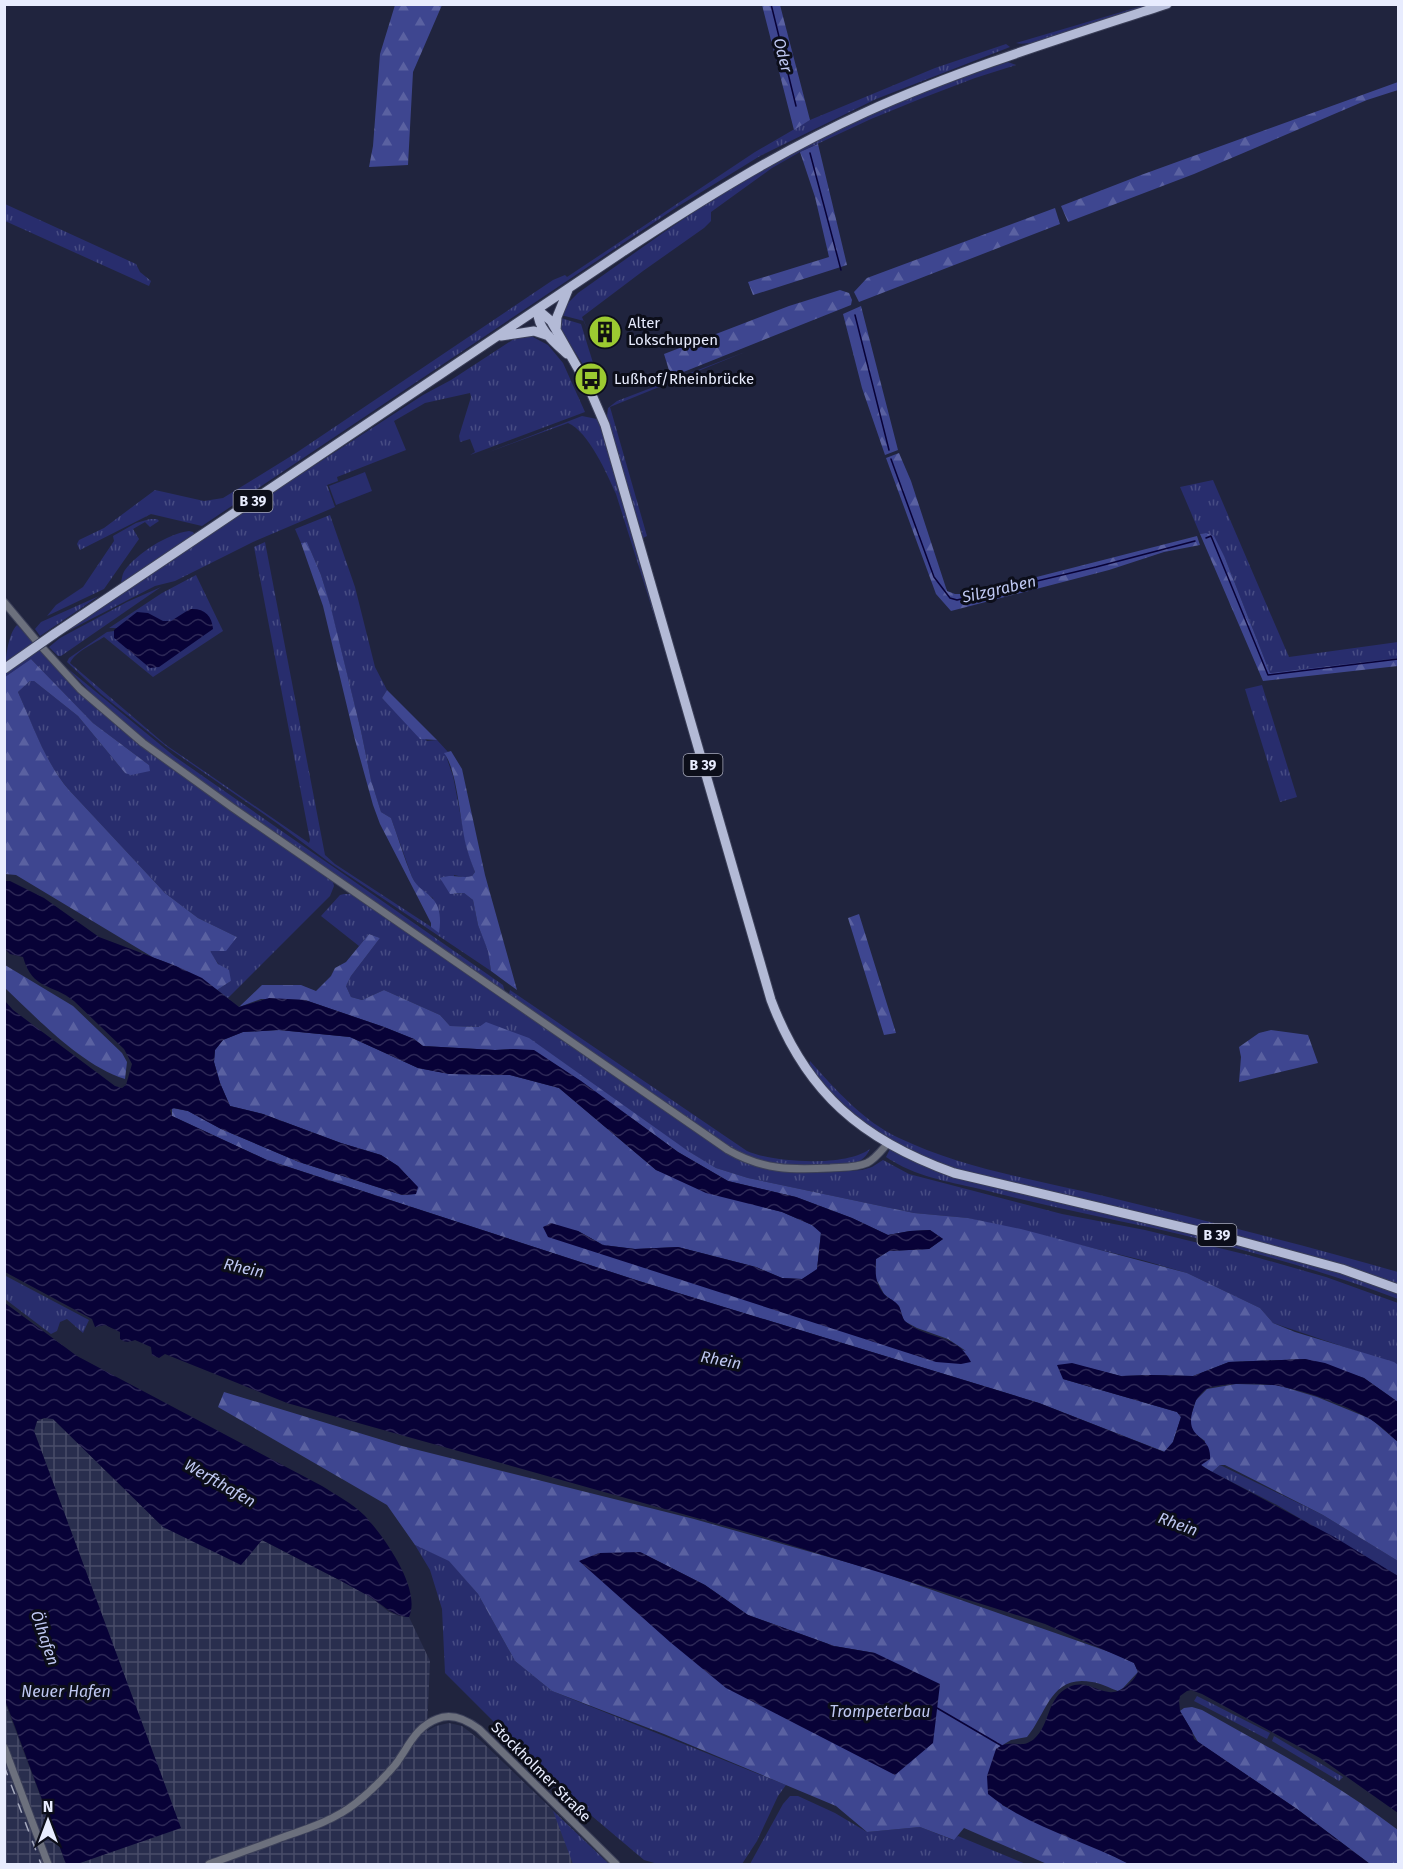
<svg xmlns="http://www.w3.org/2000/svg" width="1403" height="1869" font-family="'Fira Sans',sans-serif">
	<defs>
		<pattern id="industrial-grid" width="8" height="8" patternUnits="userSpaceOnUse" patternTransform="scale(1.5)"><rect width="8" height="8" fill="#292e4e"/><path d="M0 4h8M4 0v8" fill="none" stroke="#484c69"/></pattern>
		<pattern id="grass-tufts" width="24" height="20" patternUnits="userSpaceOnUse" patternTransform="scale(1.5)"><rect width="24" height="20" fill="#282d6d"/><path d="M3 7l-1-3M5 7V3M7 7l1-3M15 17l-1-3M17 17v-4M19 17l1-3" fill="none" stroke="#474c83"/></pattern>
		<pattern id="forest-firs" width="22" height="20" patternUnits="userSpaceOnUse" patternTransform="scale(1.5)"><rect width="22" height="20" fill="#3e4690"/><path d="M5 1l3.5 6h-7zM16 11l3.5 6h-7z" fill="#5a61a1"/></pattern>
		<pattern id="water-waves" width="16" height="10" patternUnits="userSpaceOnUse" patternTransform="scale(1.5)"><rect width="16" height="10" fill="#080237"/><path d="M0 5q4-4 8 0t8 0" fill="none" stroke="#2c2755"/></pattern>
	</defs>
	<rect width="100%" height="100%" fill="#20243e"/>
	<!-- industrial -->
	<path fill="url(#industrial-grid)" d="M48 1417 53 1419 163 1527 262 1540 368 1595 389 1612 399 1616 409 1617 430 1661 427 1731 436 1726 449 1723 462 1726 480 1740 609 1864H77L180 1827 34 1431 37 1421Z
		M4 1700 44 1806 66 1864H5Z"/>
	<!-- grass -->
	<path fill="url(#grass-tufts)" d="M1145 5H1156C1130 13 1037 49 1016 43Z
		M1006 44 1010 47 876 99 760 156 677 207 202 526 151 514 80 550 77 544 79 540 104 528 155 490 204 501 223 498 296 453 553 280 565 275 567 277 755 152 810 120 935 68Z
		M1008 62 1016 65 975 78 920 99 871 119 800 152 772 168 711 212V221L704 228 643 271 582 317 587 329 584 321 561 315 569 302 578 293C640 249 702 204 768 166 843 123 926 90 1008 62Z
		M5 204 136 264 140 272 151 281 149 286 5 221Z
		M561 318 581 324 594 366 587 371 561 330Z
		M526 334H532L533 337 548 345 563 363 585 412 470 455 475 452 470 439 460 442 459 436 471 397 470 393 425 403 394 421 406 450 337 477 338 481 327 485 335 507 253 542 175 581 155 586 64 633 246 510 423 395 451 380 514 339Z
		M745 352 610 407 647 536 643 538 607 416 608 408 617 401Z
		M582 416 597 419 602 430 677 688 616 494C607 474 589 432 568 423L489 452Z
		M1213 480 1289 657 1398 642V658L1270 673 1225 558 1206 533 1200 534 1180 487Z
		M330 515 355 587 375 667 387 690 382 698 427 741 437 740 448 752 445 753 453 776 467 849 475 872 472 876 467 878 454 875V894L464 893 473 900 478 925 488 950 491 971 330 863 278 824 167 747 101 694 67 662 69 658 107 632 121 630 119 628H109L162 593 196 575 223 631 153 677 104 637C93 644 75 652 70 663L166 745 309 843 310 840 254 547 265 542 325 855 335 864 439 932 433 898 419 889 412 877 391 818 381 812 371 780 361 731 331 609 321 575 307 542 301 543 295 529Z
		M150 519H157L159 521 150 527 145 522 133 529 139 539 104 589 47 616 56 605 83 587 114 541 113 536 136 523Z
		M189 531 193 532 195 535 121 583C122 579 122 574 125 570 138 553 167 534 189 531Z
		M161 587 61 656H58L49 647 60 638 127 602Z
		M99 596 40 636 35 629 41 622Z
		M17 625 82 695 126 734 333 882 334 886 330 896 228 998 217 990 231 981 209 951 237 937 198 918 165 893 69 790C45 762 33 726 18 692L30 681H34L78 716 125 773 149 765 93 723 31 659 5 677C5 663 7 635 17 625Z
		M67 668 174 756 503 985 505 992 164 755 96 698Z
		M1262 685 1297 797 1280 802 1245 689Z
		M344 894H354L745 1162C782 1177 824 1173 862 1170L872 1167 883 1160 909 1174 1062 1214 1145 1230 1252 1256 1326 1277 1398 1303V1365L1273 1323 1260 1308 1187 1273 1142 1260 968 1218 914 1213 748 1178 716 1168 480 1027 450 1026 440 1015 384 990 362 1000 351 997 346 986 351 976 380 938 369 934 359 946 321 916 340 895Z
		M510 990 747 1151C774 1163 846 1167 870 1149 867 1155 863 1160 857 1162 843 1166 792 1168 777 1166 760 1164 747 1156 733 1149L509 994Z
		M810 1061C836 1090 863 1121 899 1138 962 1168 1035 1180 1104 1196 1202 1220 1301 1244 1398 1272V1299C1319 1269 1236 1247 1153 1228 1096 1216 1038 1204 980 1189 946 1181 916 1177 886 1157L893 1143C860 1122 834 1097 809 1066Z
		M4 1275 89 1320 83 1333 67 1319 60 1322 57 1331 51 1334 5 1299Z
		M1220 1465 1323 1515 1398 1561V1576L1277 1505 1212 1472Z
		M415 1545 449 1560 478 1594 515 1661 552 1691 786 1785 778 1796 757 1841 742 1864H658L644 1860 567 1795 445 1673 442 1609 430 1570Z
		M1197 1696 1270 1733 1267 1739 1194 1701Z
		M1274 1736 1343 1777 1339 1781 1272 1741Z
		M790 1796H798L835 1813 867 1832 920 1827 953 1840 958 1836 1026 1864H750L783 1804Z
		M553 1811 609 1864H573Z"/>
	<!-- forest -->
	<path fill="url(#forest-firs)" fill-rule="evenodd" d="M395 5H442L413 72 408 165 369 167 373 146 380 54Z
		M762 5H780L810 120 794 130Z
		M1398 82V90L1367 100 1194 174 1068 222 1061 206 1141 175Z
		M818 144 847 265 753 295 748 282 829 257 815 197 800 152Z
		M1055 208 1060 224 859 302 854 292 867 278Z
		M840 290 849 293 852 300 851 305 671 377 664 354 789 306Z
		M861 306 898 450 885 455 862 388 843 314Z
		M899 453 911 481 947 591 955 594H970L1197 536 1200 545 1164 552 1109 570 951 611 936 594 886 458Z
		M1206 533 1214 536 1225 558 1270 673 1398 658V666L1263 681 1200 534Z
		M307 542 321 575 331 608 361 731 371 780 381 812 391 818C398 837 404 858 412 877 418 889 423 889 431 897 441 906 441 921 439 933L431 927V923L380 824 373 805 355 740 323 606 301 543Z
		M31 659 93 723 149 765 150 771 131 775 125 773 78 716 34 681H30L18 692C33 725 45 762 69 790L165 893 198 918 237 937 226 951H210L218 964 229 970 231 981 217 990C197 975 177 966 154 958L16 875 5 874V677Z
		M387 690 437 740 420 739 382 698Z
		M451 751 462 769 485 875 517 990 491 971 488 951 478 925 473 900 464 893 450 894 440 878C454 873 461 879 472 876L475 872C472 864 469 857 467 849 460 825 458 771 444 753Z
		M859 914 896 1033 884 1035 848 918Z
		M369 934 380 938 351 976 346 986 351 997 362 1000 384 990 440 1015 450 1026 479 1027 486 1022 529 1038 688 1151 716 1168 748 1178 914 1213 968 1218 1021 1229 1187 1273 1260 1308 1273 1323 1295 1332 1394 1362 1398 1365V1402L1364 1378 1305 1359 1229 1362 1193 1376 1151 1375 1121 1376 1072 1364 1063 1379 1177 1412 1181 1417 1173 1442 1165 1452 1039 1403 639 1281 267 1160 172 1116V1108L188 1111 221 1129 299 1162 402 1195 415 1194 417 1187 398 1166 381 1155 341 1143 263 1114 230 1106 220 1083 214 1062 215 1050 223 1040 243 1032 279 1030 350 1037 418 1068 450 1074 510 1075 559 1088 656 1170 763 1207 782 1212 812 1225 821 1232 817 1270 802 1279 782 1278 756 1267 678 1247 635 1249 603 1245 578 1231 543 1227 966 1351 948 1339 917 1328 904 1321 899 1306 884 1294 875 1277 876 1259 889 1251 929 1249 943 1239 930 1230 910 1231 888 1235 852 1218 796 1197 728 1181 678 1152 581 1081 534 1051 513 1049 495 1050 423 1046 414 1039 384 1027 305 1000 261 999 239 1007 262 985H301L316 991 331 976 335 968 346 962Z
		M5 965 73 1006 122 1053 127 1062 125 1079C81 1065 40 1021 5 988Z
		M1271 1030 1308 1035 1318 1063 1239 1082 1241 1057 1239 1047 1259 1033Z
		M1236 1384 1277 1385 1317 1397 1371 1419 1398 1442V1561L1323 1515 1225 1465H1220L1212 1472 1201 1465 1205 1441 1194 1433 1189 1422 1196 1400 1207 1389Z
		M224 1392 402 1446 694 1519 878 1571 1118 1655 1134 1663 1138 1672 1123 1688 1118 1691C1109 1688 1101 1683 1092 1682 1051 1674 1047 1713 1027 1737L1011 1740 996 1749 1002 1805C1044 1826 1088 1842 1129 1864H1047L964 1828 954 1840 920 1827 867 1832 836 1806 664 1734 552 1691 515 1661 478 1594 449 1561 415 1545 387 1505 218 1407ZM640 1552 705 1585 748 1615 834 1646 875 1653 895 1775Z
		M1192 1707 1202 1710C1269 1748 1337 1783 1398 1830V1864H1370L1297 1809 1198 1742 1180 1711 1184 1708Z"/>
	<!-- garden -->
	<path fill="#282d6d" d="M365 472 372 491 336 505 329 486Z"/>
	<!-- water -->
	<path fill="url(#water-waves)" d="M190 609C204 608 212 615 213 629L159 667 150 668 114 638V630L137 612 148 613 163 621H171Z
		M5 881H10L44 898 99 937 176 966 202 978 239 1007 269 998 305 1000 384 1027 414 1039 423 1046 495 1050 513 1049 534 1050 581 1081 678 1152 728 1181 796 1197 852 1218 888 1235 910 1231 930 1230 943 1239 929 1249 889 1251 876 1259C875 1274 875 1286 887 1297 891 1299 896 1302 898 1305 902 1310 901 1318 906 1322 927 1340 957 1333 971 1362L961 1364 936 1362 548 1237 543 1227 551 1223 578 1231 603 1245 635 1249 678 1247 756 1267 782 1278 802 1279 817 1269 821 1233 812 1225 782 1212 706 1193 656 1170 559 1088 510 1075 449 1074 418 1068 350 1037 279 1030 243 1032 223 1040 215 1050 214 1062 220 1083 230 1106 263 1114 341 1143 381 1155 398 1166 418 1187 416 1194 402 1195 299 1162 221 1129 188 1111 174 1108 170 1110 172 1116 267 1160 639 1281 1039 1403 1164 1452 1173 1442 1181 1417 1177 1412 1063 1379 1057 1365 1072 1363 1121 1376 1151 1375 1193 1376 1229 1362 1305 1359 1325 1363 1364 1378 1398 1402V1442C1389 1434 1380 1425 1370 1419 1343 1404 1309 1392 1279 1386 1265 1383 1218 1382 1206 1389 1202 1392 1196 1399 1195 1403 1180 1443 1212 1431 1210 1459L1201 1465 1205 1468 1336 1538 1398 1576V1813L1320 1758 1202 1694 1191 1690 1187 1691 1180 1696 1179 1701 1180 1711 1192 1731 1194 1739 1297 1809 1370 1864H1129C1083 1840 1028 1827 988 1794L987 1776 996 1749C999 1747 1004 1744 1008 1744 1019 1743 1024 1747 1034 1739 1051 1724 1046 1698 1069 1687 1085 1680 1094 1690 1109 1692 1121 1694 1134 1681 1138 1672L1134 1663 1045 1624 937 1590 761 1536 287 1403 165 1354 159 1358 152 1355 151 1347 135 1340C129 1342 126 1343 120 1339V1332L105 1325 95 1327 92 1319 5 1272V1001L13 1010 115 1086 122 1088 126 1085 132 1064 124 1049 74 1001C52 983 33 991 23 957L10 954 5 949Z
		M5 1303 77 1356 322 1486C336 1495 352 1503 364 1515 383 1535 422 1589 409 1617 390 1616 381 1602 365 1594 331 1575 296 1558 262 1540L241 1565 163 1527 53 1419 44 1418 37 1421 34 1431 181 1828 77 1864H66L5 1700Z
		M640 1552 705 1585 748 1615 834 1646 875 1653 940 1684 933 1743 895 1775 726 1688 670 1642 579 1561 599 1553Z"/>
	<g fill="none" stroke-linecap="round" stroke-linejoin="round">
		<!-- stream -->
		<path stroke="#080237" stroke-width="1.5" d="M771 4 796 106
			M810 153 841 270
			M855 315 889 450
			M891 459 934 577 950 598 957 600 1096 567 1195 541
			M1206 538 1211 536 1268 675 1398 659
			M937 1708 1002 1746"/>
		<!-- minor casing -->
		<g stroke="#3c4059" stroke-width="9">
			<path id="minor" d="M4 602 39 644 80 689 143 743 233 808 728 1150C763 1170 791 1170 830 1168 842 1167 856 1168 867 1163 875 1159 881 1151 887 1144
				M4 1747 48 1864
				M209 1864C234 1855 260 1846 286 1836 310 1828 336 1819 356 1803 370 1792 383 1779 395 1765 408 1748 415 1727 437 1719 452 1712 467 1720 479 1729L616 1864"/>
		</g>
		<!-- major casing -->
		<g stroke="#3c4059" stroke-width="11">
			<path id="major" d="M538 310 551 321 589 388 605 425 771 1000C806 1093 862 1140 954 1173L1228 1238 1342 1269 1398 1289
				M538 310C536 328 555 343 567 354
				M556 330 557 317 568 290
				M501 336 534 331 549 336
				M54 634 621 253C700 201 780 151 866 112 963 68 1066 37 1167 4"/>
		</g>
		<!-- minor -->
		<use href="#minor" stroke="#6c707d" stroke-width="7"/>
		<!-- major -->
		<use href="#major" stroke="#b3bad6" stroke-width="9"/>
		<!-- rail -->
		<path stroke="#a5a9bd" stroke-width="1.5" stroke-dasharray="10 10" stroke-linecap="butt" d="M4 1766 41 1864"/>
		<!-- major-bridge casing -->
		<g stroke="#3c4059" stroke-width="11" stroke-linecap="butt">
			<path id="major-bridge" d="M4 669 54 634"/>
		</g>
		<!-- major-bridge -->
		<use href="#major-bridge" stroke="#b3bad6" stroke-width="9"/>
	</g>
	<!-- icons -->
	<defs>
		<g id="building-disc" transform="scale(1.725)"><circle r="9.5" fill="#9cca31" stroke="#0c0e1a"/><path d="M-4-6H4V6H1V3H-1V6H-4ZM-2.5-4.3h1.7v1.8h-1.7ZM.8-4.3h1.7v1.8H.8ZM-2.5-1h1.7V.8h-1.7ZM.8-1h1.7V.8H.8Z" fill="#111"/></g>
		<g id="bus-disc" transform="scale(1.725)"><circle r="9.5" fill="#9cca31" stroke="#0c0e1a"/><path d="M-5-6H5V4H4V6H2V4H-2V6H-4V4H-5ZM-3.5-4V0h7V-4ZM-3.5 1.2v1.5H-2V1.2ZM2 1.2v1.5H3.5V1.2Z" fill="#111"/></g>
	</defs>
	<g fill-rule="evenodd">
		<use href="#building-disc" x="605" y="332"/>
		<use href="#bus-disc" x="591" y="379"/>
	</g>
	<g text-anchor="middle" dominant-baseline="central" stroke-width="6" stroke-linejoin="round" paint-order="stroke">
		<!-- shield labels -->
		<g fill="#0c0e1a" stroke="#a6a9ba" stroke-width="1.5">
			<rect x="233.5" y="490" width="39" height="22" rx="4.5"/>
			<rect x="683.5" y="754" width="39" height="22" rx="4.5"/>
			<rect x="1197.5" y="1224" width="39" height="22" rx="4.5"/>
		</g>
		<g font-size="14" font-weight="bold" fill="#e8ecfe">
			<text x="253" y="501">B 39</text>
			<text x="703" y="765">B 39</text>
			<text x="1217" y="1235">B 39</text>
		</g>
		<!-- poi labels -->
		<g font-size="15" fill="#e8ecfe" stroke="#0c0e1a" text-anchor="start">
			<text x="628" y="323">Alter<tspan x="628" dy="17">Lokschuppen</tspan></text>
			<text x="614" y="379">Lußhof/Rheinbrücke</text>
		</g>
		<!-- street labels -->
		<g font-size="15" fill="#e8ecfe" stroke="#0c0e1a">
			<text transform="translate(541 1772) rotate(45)">Stockholmer Straße</text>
		</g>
		<!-- water labels -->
		<g font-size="16" font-style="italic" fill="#bfc8f2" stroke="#0c0e1a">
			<text transform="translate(783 55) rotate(76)">Oder</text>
			<text transform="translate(999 589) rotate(-13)">Silzgraben</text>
			<text transform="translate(244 1268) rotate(13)">Rhein</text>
			<text transform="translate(721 1360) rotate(11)">Rhein</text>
			<text transform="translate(220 1483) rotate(30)">Werfthafen</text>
			<text transform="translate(1178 1524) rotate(20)">Rhein</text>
			<text transform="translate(45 1638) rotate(71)">Ölhafen</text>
			<text x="66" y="1691">Neuer Hafen</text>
			<text x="880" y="1711">Trompeterbau</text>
		</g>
	</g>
	<!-- border -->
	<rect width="1403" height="1869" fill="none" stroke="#e8ecfe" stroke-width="12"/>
	<!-- north arrow -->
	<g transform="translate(48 1821)" stroke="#0c0e1a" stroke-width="4.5" paint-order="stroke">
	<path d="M0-4.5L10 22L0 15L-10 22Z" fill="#e8ecfe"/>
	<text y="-9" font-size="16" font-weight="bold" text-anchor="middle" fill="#e8ecfe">N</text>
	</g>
</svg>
